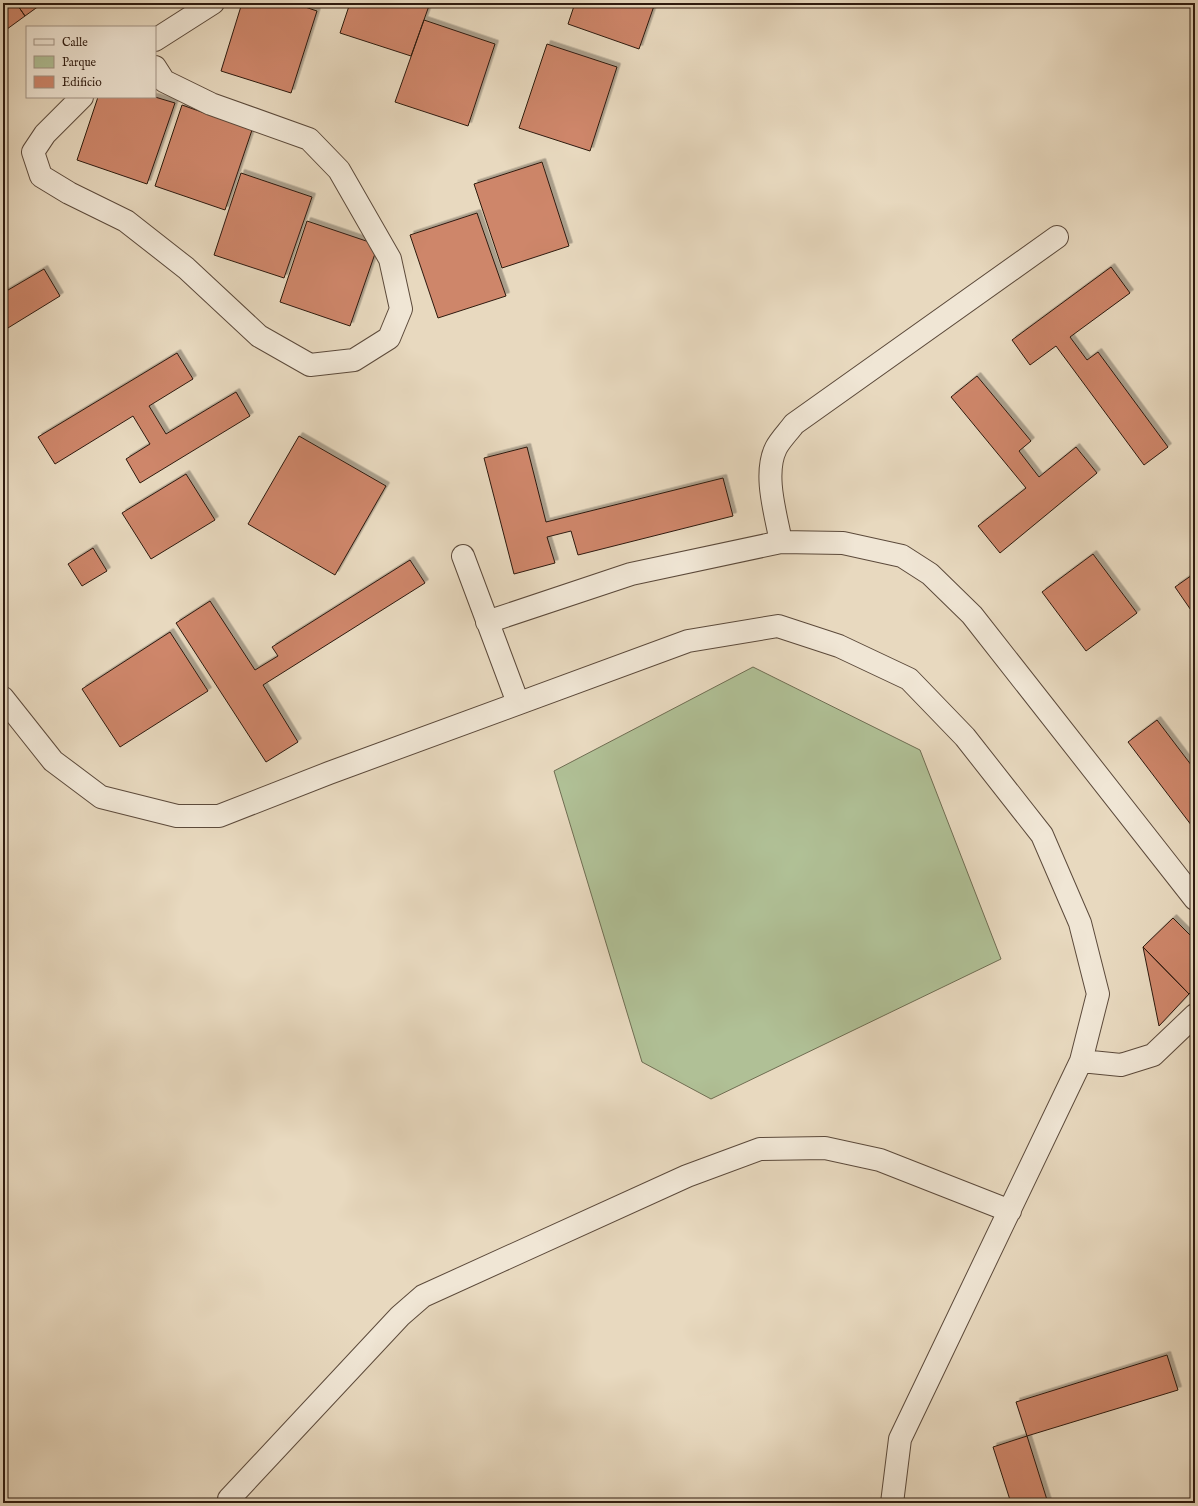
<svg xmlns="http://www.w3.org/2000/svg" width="1198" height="1506" font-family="'IM FELL English',serif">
	<defs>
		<filter id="shadow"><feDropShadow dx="3.5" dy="-3.5" stdDeviation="0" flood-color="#0004"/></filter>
	</defs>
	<rect width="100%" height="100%" fill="#e8d9bf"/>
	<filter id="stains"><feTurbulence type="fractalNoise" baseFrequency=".005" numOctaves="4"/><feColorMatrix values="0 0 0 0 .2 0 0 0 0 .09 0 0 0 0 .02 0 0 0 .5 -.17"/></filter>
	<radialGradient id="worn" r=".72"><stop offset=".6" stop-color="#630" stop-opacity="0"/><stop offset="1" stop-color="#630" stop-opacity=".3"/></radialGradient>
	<!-- green -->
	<path fill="#b0c096" stroke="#6f6d52" d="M753 667 920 750 1001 959 711 1099 642 1062 554 771Z"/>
	<!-- building -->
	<path fill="#ce866b" stroke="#2e1a0f" filter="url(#shadow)" d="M3 3H16L25 16 3 32Z
		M16 3H43L25 16Z
		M242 3H293L317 11 291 93 221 71Z
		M350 3H430L411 56 340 33Z
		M575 3H655L639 49 568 24Z
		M424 20 495 44 468 126 395 102Z
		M547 44 617 67 590 151 519 128Z
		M98 97H155L175 103 147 184 77 160Z
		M182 105 252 130 225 210 155 186Z
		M542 162 569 246 502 268 474 184Z
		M241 173 312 197 284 278 214 255Z
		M477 213 506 296 438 318 410 235Z
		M307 221 378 245 350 326 280 302Z
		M1111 267 1130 293 1070 337 1087 360 1098 352 1168 447 1144 465 1056 346 1030 365 1012 340Z
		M44 269 60 296 3 331V293Z
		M177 353 193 379 149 406 166 434 236 392 250 416 140 483 126 459 150 444 133 416 55 464 38 437Z
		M977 376 1031 441 1019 451 1039 477 1076 447 1097 473 1000 553 978 526 1026 488 951 397Z
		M299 436 386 486 335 575 248 524Z
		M527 447 546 522 723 478 733 516 578 555 571 531 547 537 555 563 514 574 484 458Z
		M186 474 215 520 151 559 122 513Z
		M93 548 107 571 82 586 68 564Z
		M1093 554 1137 613 1086 651 1042 592Z
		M410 560 425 583 263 685 298 742 266 762 176 623 210 601 255 670 278 656 272 647Z
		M1195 573V616L1175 587Z
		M170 632 208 691 120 747 82 689Z
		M1157 720 1195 770V830L1128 742Z
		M1173 918 1195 940V988L1189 994 1143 947Z
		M1143 947 1189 994 1159 1026Z
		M1167 1355 1178 1390 1027 1436 1016 1402Z
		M1027 1436 1048 1503H1011L993 1447Z"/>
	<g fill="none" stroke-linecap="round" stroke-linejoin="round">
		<!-- minor casing -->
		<g stroke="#5c4a3b" stroke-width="24">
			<path id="minor" d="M155 40 213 3
				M82 97 45 134 33 152 41 176 69 193 126 221 186 268 259 336 310 365 354 360 389 338 401 309 390 259 339 170 309 139 211 104 164 81 155 67
				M781 542C776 515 763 474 776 448 780 440 789 431 794 424L1057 237
				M463 556 518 703
				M487 622 631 574 781 542 843 543 902 556 930 574 972 615 1195 899
				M3 698 53 761 101 797 177 816H219L329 773 688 641 778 626 839 646 909 679 965 737 1042 835 1080 923 1098 994 1081 1061 900 1439 892 1503
				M1081 1061 1121 1065 1153 1055 1195 1015
				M229 1499 400 1316 423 1296 687 1176 760 1149 825 1148 880 1160 1010 1211"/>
		</g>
		<!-- minor -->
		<use href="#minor" stroke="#f0e6d5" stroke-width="22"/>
	</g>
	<!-- margin -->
	<rect width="1198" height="1506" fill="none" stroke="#e8d9bf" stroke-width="16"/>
	<rect x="4" y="4" width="1190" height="1498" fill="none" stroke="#2e1a0f" stroke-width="2"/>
	<rect x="8" y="8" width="1182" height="1490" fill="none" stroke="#2e1a0f"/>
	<!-- legend -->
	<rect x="26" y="26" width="130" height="72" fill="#f0e6d5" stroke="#a29486"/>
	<rect x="34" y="39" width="20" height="6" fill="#f0e6d5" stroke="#a29486"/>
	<text x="62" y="46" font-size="12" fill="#2e1a0f">Calle</text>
	<rect x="34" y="56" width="20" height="12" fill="#b0c096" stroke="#a29486"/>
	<text x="62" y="66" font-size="12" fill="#2e1a0f">Parque</text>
	<rect x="34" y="76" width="20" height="12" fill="#ce866b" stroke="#a29486"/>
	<text x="62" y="86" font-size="12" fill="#2e1a0f">Edificio</text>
	<rect width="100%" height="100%" filter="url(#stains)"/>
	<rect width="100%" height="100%" fill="url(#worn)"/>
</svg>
